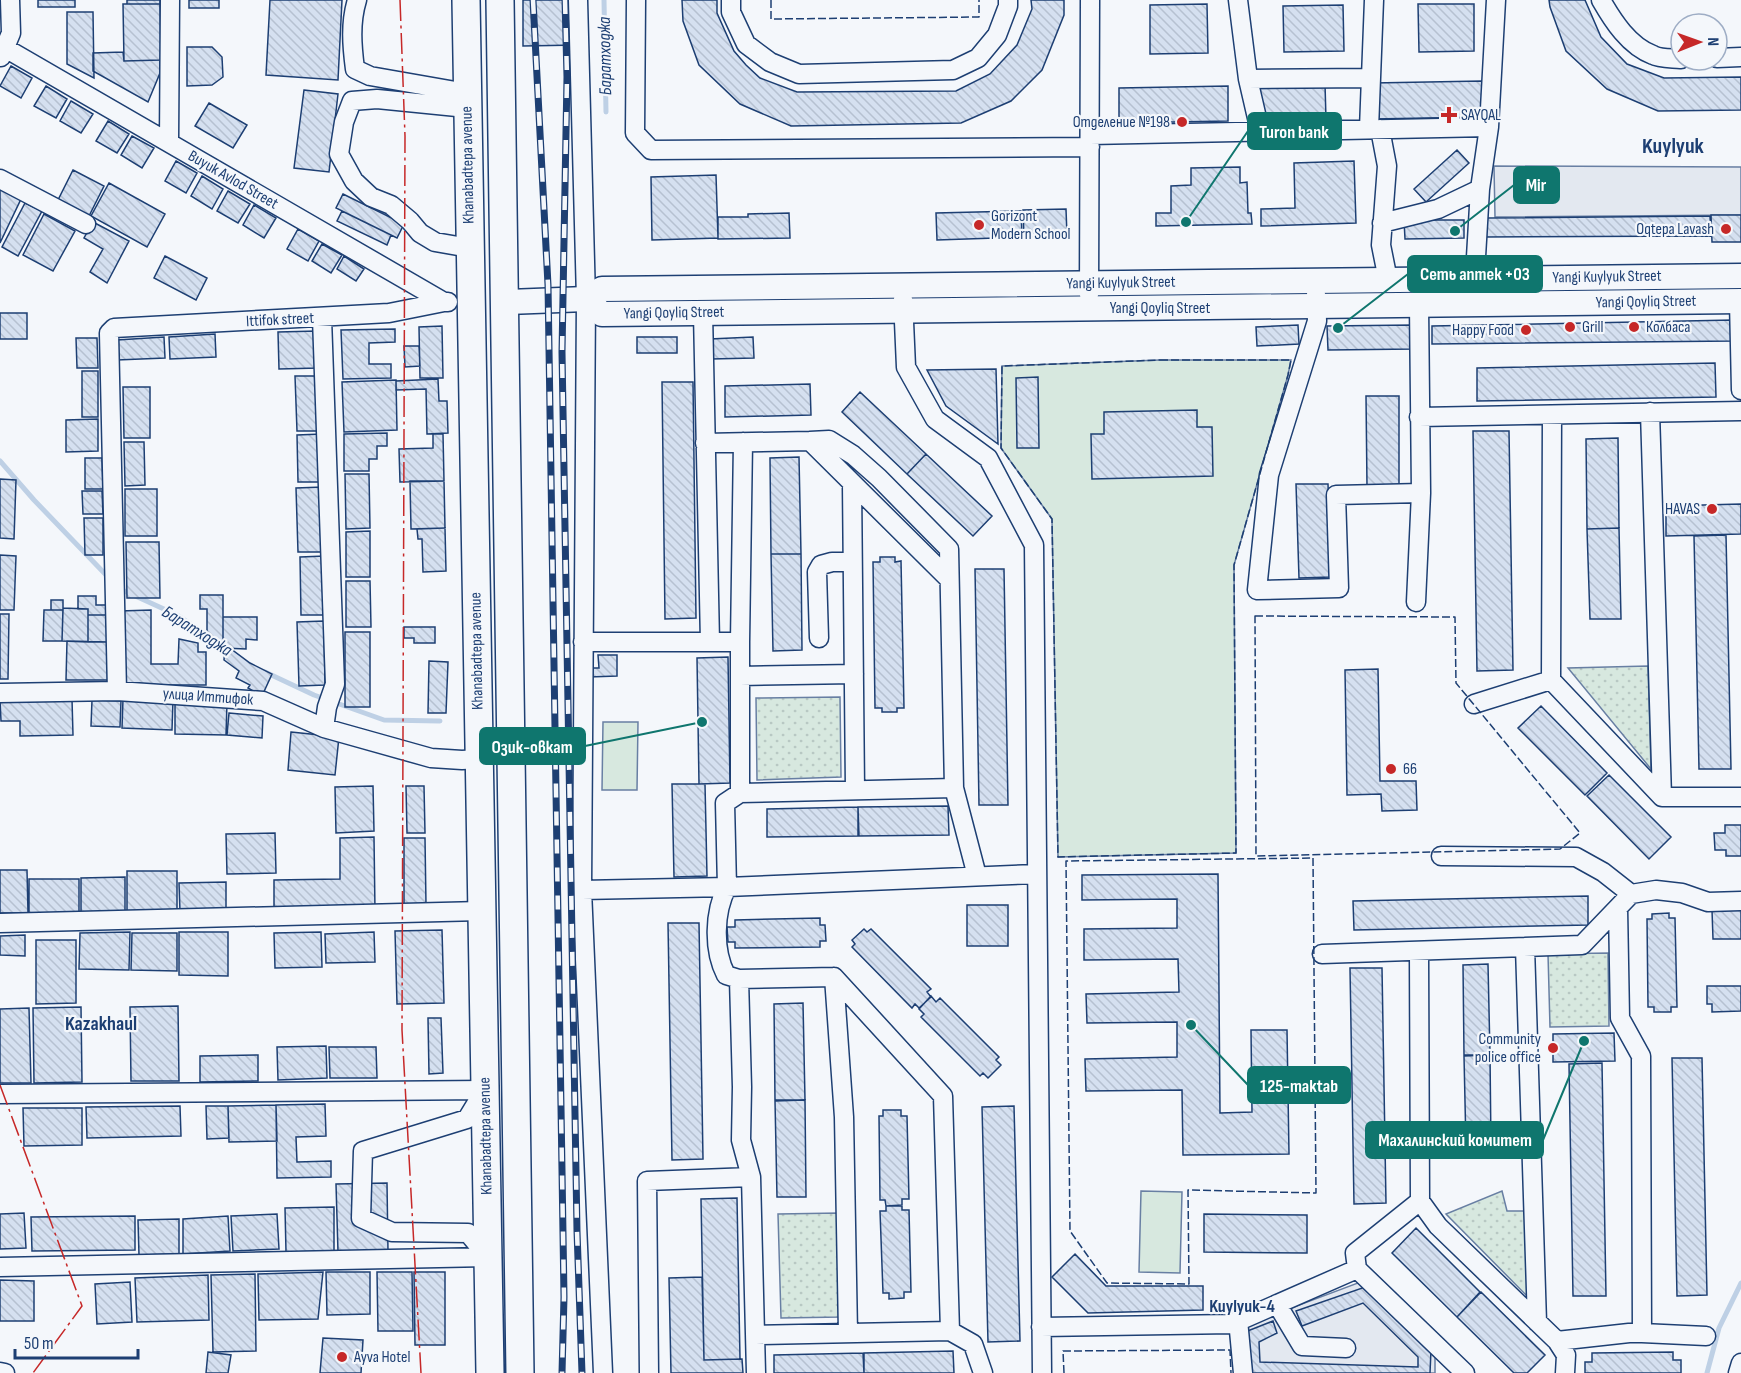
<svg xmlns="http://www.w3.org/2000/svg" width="1741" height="1373" font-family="'Sofia Sans Condensed',sans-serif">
	<defs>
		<pattern id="grass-dots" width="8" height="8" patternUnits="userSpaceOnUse" patternTransform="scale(1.5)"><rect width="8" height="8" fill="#d7e8df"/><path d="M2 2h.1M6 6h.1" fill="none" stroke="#b8c8c3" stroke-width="1.8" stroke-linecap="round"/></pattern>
		<pattern id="building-back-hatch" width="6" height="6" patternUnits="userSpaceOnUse" patternTransform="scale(1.5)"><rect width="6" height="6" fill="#d5e0f0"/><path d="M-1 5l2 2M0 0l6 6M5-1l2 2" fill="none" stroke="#b6c1d1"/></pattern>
	</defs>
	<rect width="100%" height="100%" fill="#f4f7fb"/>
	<!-- grass -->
	<path fill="url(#grass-dots)" stroke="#687fa3" stroke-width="1.5" d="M1648 666 1651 769 1568 668Z
		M840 697 841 777 757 780 756 698Z
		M1608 953 1609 1026 1550 1027 1548 954Z
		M1502 1191 1507 1211H1527L1529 1298 1446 1214Z
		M839 1213 841 1317 781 1318 778 1214Z"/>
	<!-- pitch -->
	<path fill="#d7e8df" stroke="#687fa3" stroke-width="1.5" d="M1160 360H1291L1288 375 1234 565 1236 853 1058 857 1052 519 1001 448 1002 366Z
		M603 722H638L637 790H602Z
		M1141 1191 1182 1192 1180 1273 1139 1272Z"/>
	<!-- parking -->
	<path fill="#e3e8f0" stroke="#687fa3" stroke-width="1.5" d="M1494 166 1741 167V215L1495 217Z
		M1363 1281 1435 1350V1373H1245L1241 1327Z"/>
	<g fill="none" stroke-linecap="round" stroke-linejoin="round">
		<!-- stream -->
		<path stroke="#bed0e5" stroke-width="5" d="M604 0 606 112
			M0 461 34 500 109 578
			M120 589 177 615 227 648
			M265 672 314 695 384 720 440 721
			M1707 1373 1719 1328 1741 1283"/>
	</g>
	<!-- building -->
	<path fill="url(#building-back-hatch)" stroke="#1d3f73" stroke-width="1.5" d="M38 0H75V7H38Z
		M127 0H160V4H127Z
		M189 0H219V8H189Z
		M270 0H342L338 80 266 75Z
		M523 0H577L578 45 523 46Z
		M682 0H717V13L734 51 746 65 760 78 797 92 956 91 990 74 1017 45 1032 9 1031 0H1064V15L1042 70 1011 101 961 123 791 126 740 104 699 65 683 21Z
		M1549 0H1585L1601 37 1627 64 1664 78 1741 77V110L1658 111 1607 89 1566 51 1550 7Z
		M123 4H160L161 60 124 61Z
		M1207 4 1208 53 1150 54V5Z
		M1418 4H1474V51L1419 52Z
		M1343 5 1344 51 1284 52 1283 6Z
		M67 12H93L94 78 67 64Z
		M187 47H212L222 57 223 77 212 85 187 86Z
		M123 52 124 61 160 60V73L148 102 93 71V53Z
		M11 66 32 78 21 98 0 86Z
		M1482 81 1483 117 1373 119V83Z
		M1325 84 1326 119 1260 120V85Z
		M46 86 67 99 56 118 34 106Z
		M1228 86V121L1119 123V88Z
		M304 90 338 94 329 172 294 168Z
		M71 101 93 114 81 133 60 121Z
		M209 103 247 125 233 148 195 126Z
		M108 121 129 134 117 153 96 141Z
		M132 136 154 148 142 168 121 155Z
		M1457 150 1469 163 1426 202 1414 189Z
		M176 161 197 173 186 193 165 181Z
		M1354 161 1356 223 1261 226V209L1295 208 1294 163Z
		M1240 167V183L1247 182 1248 213H1251L1252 224 1156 226V213H1171V186L1191 185V168Z
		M73 170 104 186 89 216 58 200Z
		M716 175 718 238 652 240 651 177Z
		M202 176 223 189 212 209 191 196Z
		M109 183 165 214 147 247 91 216Z
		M0 189 21 199 0 243Z
		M228 191 250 204 238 223 217 211Z
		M343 194 404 224 397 238 336 208Z
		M25 203 42 211 18 256 2 247Z
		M254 205 276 218 264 238 243 225Z
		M1066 209 1067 236 1024 237 1023 210Z
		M342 211 391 235 387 245 337 221Z
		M1021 211 1022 237 937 240 936 213Z
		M789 213 790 238 718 239V217H748V214Z
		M44 214 75 231 53 271 23 255Z
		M1711 215H1741V242H1712Z
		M1710 216 1711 236 1484 237V218Z
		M1404 220H1464V238L1405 239Z
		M93 222 129 241 107 283 90 272 103 249 84 238Z
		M298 229 319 241 308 261 287 249Z
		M322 244 342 255 331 273 312 261Z
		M165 256 207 278 196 300 154 278Z
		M344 256 364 269 356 281 337 269Z
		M0 313H27V339H0Z
		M1733 320 1734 341 1432 344V326Z
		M1298 325 1299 344 1257 346 1256 327Z
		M1413 325 1414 349 1328 350 1327 326Z
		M442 326 443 378H420L419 327Z
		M395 329V342L369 343V364H391V378L343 379 341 330Z
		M317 331 318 368 279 369 278 332Z
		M215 334 216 357 170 359 169 337Z
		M164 337 165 358 117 360V340Z
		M637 337H677V353H637Z
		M753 337 754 358 711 359 710 339Z
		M76 338H97L98 368H77Z
		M404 346H419L420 366 405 367Z
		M1715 363 1716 397 1477 401V368Z
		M996 369 998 444 946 406 927 370Z
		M82 371H98V417H82Z
		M295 376H318L320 431H297Z
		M1038 377 1039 448H1017L1016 378Z
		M438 379 439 401H447L448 433 427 434 426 389 396 390V381Z
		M396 380 397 430 344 432 342 382Z
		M662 382H693L696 618 665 619Z
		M810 384 811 415 725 417V386Z
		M123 387H150V438H124Z
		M860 392 926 454 907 474 842 412Z
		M1366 396H1399V487H1367Z
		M1197 410V427H1212L1213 476 1092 479 1091 434H1104V412Z
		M98 419V451L66 452V420Z
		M1473 431H1509L1513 670 1477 671Z
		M387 433V446H377V459H369V471H344V434Z
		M322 434 323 482H298L297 435Z
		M433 434H443L444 481 400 482 399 449 433 448Z
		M1618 438 1619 528 1587 529 1586 439Z
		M124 442H144L145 485 125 486Z
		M926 454 992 516 973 536 907 474Z
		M799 457 801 554H771L770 458Z
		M85 458H102L103 489H85Z
		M345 474H369L370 528 346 529Z
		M0 479 16 480 14 539 0 538Z
		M410 481H444L445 528 411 529Z
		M1296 484H1328L1331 577 1299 578Z
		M323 487 325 552H298L296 488Z
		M125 489H157V536H125Z
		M82 491H102L103 514H83Z
		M1741 504V534L1666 536V506Z
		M84 518H103V555H85Z
		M445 528 446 571 423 572 422 539H418L417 529Z
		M1619 528 1621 619H1590L1587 529Z
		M370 531V577H346V532Z
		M1726 535 1731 769H1699L1694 536Z
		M126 542H159L160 598H127Z
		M771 554H801L802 650 773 651Z
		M0 555 16 556 14 610H0Z
		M325 556V615H301L300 557Z
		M880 557H895V562L901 561 904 708H897V712H882V708H875L873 562H880Z
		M975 569H1004L1008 805H979Z
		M346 581H370L371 627H346Z
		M200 595H223V641H207V609H200Z
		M78 596H96V605H108V615H88V609H78Z
		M51 600H63V610H51Z
		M63 608 88 609V642L62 641Z
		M44 610H63L62 641H43Z
		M151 610V664H178L179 639 198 643V652H206V685H120V611Z
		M0 614H9L8 679H0Z
		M88 615H108V642H88Z
		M223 617H257V640L246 639V649L223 648Z
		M324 621 325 685 299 686 297 622Z
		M404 627H435V643H414V638H404Z
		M345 632H370V707H345Z
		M67 641 108 642V680H66Z
		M225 648 231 649 250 663 272 674 262 696 248 688 250 685 236 678 239 671 224 660Z
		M598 655H617V676L589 677V668H599Z
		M728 657 730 783 699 784 697 658Z
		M429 661 448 662 446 713H428Z
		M1378 669 1380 781H1416L1417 810 1382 811 1381 794 1347 795 1345 670Z
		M72 699 73 735 20 736V721H1L0 700Z
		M123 699 173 700 172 730 122 728Z
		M92 700 121 701 120 727 91 726Z
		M175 701 227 703 226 735 175 734Z
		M1541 706 1607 773 1585 795 1518 728Z
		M229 713 263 716 262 738 227 735Z
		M291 732 339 737 335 775 288 770Z
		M1609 775 1671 837 1649 859 1587 796Z
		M672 784H705L707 876 674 877Z
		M373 786 374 831 336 833 335 787Z
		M406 786H424L425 833H407Z
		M948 806 949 835 859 836 858 807Z
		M858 807V836L767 837V809Z
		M1725 825H1741V856H1726V850H1715L1714 833H1725Z
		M275 833 276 873 227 874 226 834Z
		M374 837 375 911 274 912V880L340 879V838Z
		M404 838H425L426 905H404Z
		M0 870H27L28 913H0Z
		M127 871H177V912H127Z
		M1218 874 1220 1113 1252 1112 1251 1030H1287L1289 1154 1183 1155 1182 1090 1086 1091 1085 1059 1177 1057V1022L1087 1023 1086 994 1179 992 1178 959 1084 960V929L1177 928V899L1082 900V875Z
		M125 877V912H81V878Z
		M29 879H79V913H29Z
		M226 882V911L180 912 179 883Z
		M1588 896V925L1354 930 1353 901Z
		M967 905H1008V946H967Z
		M1712 910H1741V939H1713Z
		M1669 913V918H1675L1677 1007H1671V1012H1654V1007H1648L1647 919H1652V914Z
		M820 918V925H825L826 941H820V947L735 948V942H728L727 927H735V920Z
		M668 923H699L703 1159 672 1160Z
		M864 929 867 932 871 929 931 989 927 992 931 997 919 1008 915 1004 912 1008 852 947 855 944 852 940Z
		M442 930 444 1003 397 1004 395 931Z
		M130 932 129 970 79 969 80 933Z
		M179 932H228V976L179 975Z
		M321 932 322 967 275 968 274 933Z
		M374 932 375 962 326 963 325 934Z
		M132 933H177V971L131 970Z
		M25 935V956L0 955V936Z
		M36 940H76V1003L36 1004Z
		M1488 964 1490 1055H1464L1463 965Z
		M1350 968H1382L1386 1203 1354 1204Z
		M1707 986H1741V1011L1712 1012V1004H1707Z
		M931 996 936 1002 940 998 999 1057 996 1060 1001 1065 988 1078 983 1073 980 1076 921 1017 924 1014 919 1009Z
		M803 1003 805 1100H775L774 1004Z
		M178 1006 179 1081H131L130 1007Z
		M81 1007 82 1082 34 1083 33 1008Z
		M29 1008 31 1083H0V1009Z
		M428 1018H441L443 1073 429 1074Z
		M1614 1033 1615 1061 1553 1062V1034Z
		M326 1046 327 1078 278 1080 277 1047Z
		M329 1047H376L377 1078H330Z
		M258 1055V1081L200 1082V1056Z
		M1490 1055 1491 1147H1466L1464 1056Z
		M1672 1058H1702L1707 1295 1677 1296Z
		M1602 1063 1606 1296H1573L1569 1064Z
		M805 1100 806 1197H777L775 1101Z
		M325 1104 326 1136 296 1137 297 1162 331 1161V1177L277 1178 276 1105Z
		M276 1105 277 1141 229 1142 228 1106Z
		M180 1106 181 1136 87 1138 86 1107Z
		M206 1106H228L229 1138 207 1139Z
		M1014 1106 1020 1341 988 1342 982 1107Z
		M23 1108H82V1145L24 1146Z
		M883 1110H901V1116H907L909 1199H902V1205L886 1206 885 1200H880L879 1116H883Z
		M387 1183 388 1251 338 1252 336 1184Z
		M737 1198 740 1359 704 1360 701 1199Z
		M886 1206H902V1210H909L911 1292H904V1298L889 1299V1293H883L880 1211H886Z
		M334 1207V1251L286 1252 285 1208Z
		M24 1213 26 1248 0 1249V1214Z
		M277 1214 279 1249 233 1251 231 1216Z
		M1204 1214 1307 1215V1253L1204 1252Z
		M135 1216V1250L32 1251 31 1217Z
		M228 1216 230 1251 183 1254V1219Z
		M179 1219V1254L139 1255 138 1220Z
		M1416 1228 1480 1292 1457 1317 1392 1253Z
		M1075 1254 1106 1286H1203V1310L1088 1313 1052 1277Z
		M323 1272 318 1319 259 1320 258 1274Z
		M326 1272H370V1314L327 1315Z
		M377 1272H412L413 1331H378Z
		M414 1272H445V1345H415Z
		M255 1274 256 1351 213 1352 211 1275Z
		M208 1275 209 1320 137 1322 135 1278Z
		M702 1277 704 1360 742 1359 743 1373H671L669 1278Z
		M0 1280 34 1281V1321H0Z
		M130 1282 132 1322 97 1324 95 1284Z
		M1365 1287 1431 1350 1430 1373H1249L1245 1332 1273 1321 1277 1333 1259 1342 1260 1362 1418 1367V1357L1363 1303 1302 1326 1296 1311Z
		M1481 1292 1545 1355 1527 1373H1514L1457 1317Z
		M323 1338 363 1340 361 1373H320Z
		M953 1351 954 1373H864V1353Z
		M208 1352 231 1355 228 1373H206Z
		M1673 1352V1360H1681V1373H1585V1362H1592V1353Z
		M863 1353 864 1373H774V1355Z"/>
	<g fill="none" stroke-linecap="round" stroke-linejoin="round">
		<!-- minor casing -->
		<g stroke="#1d3f73" stroke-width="21">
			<path id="minor" d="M357 0C350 23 352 46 355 69L370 76 467 93
				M578 0 586 299 582 890 603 1373
				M636 0 635 133 651 150 1090 147
				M731 0V12L746 44 770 62 799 74 953 70 978 58 997 35 1008 6V0
				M1238 0 1248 79 1260 131
				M1601 0C1613 21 1629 46 1653 55 1660 59 1672 58 1681 59
				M0 45 444 302H448
				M1 57 11 33 10 0
				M1717 58 1741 57
				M1248 79 1371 78
				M467 108 377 99 352 101 344 122 339 154 354 181 371 197 391 205 410 221 420 233 435 242 470 248
				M1369 129 1374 0
				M1380 129 1387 166 1381 245 1388 280
				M1090 135 1489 127
				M169 142 170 0
				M0 179 86 224
				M1382 223 1438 209 1480 189
				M1474 291 1480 189 1489 127 1496 0
				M1316 294 1317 321 1269 475 1257 590 1339 588 1336 495 1421 493 1419 305
				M1089 295 1090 0
				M903 299 906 367 935 419 988 458 1034 545 1042 1373
				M1739 301 1741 390
				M703 313 710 642
				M322 318 335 684 327 707 324 728
				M1650 412 1662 797
				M1552 415 1551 680 1662 797H1741
				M1419 417 1741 411
				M810 441 829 440 853 455 879 478 949 549 954 788 977 876
				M705 443 810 441 949 579
				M852 484 855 790
				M1416 602 1421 493
				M819 638 817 572 821 565 832 562H852
				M583 642H740V793L725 803 727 887C714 912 713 950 726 975L739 979
				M740 642 743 442
				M740 676 854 674
				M117 691 109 333 114 328 389 313 444 302
				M0 693 117 691 263 701 324 728 431 758 462 760 479 759
				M1474 704 1551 680
				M740 793 954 788
				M1441 856 1576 857 1603 872 1631 894
				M582 890 727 887 1036 874
				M0 923 481 911
				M1525 947 1537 1322
				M1419 952 1420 1201 1438 1226 1557 1341 1566 1355 1565 1373
				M1322 954 1582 945 1631 894 1656 890 1682 893 1708 902 1741 901
				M834 977 844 1117 848 1333
				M484 1091 467 1119 363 1151 361 1218 392 1232 468 1233 488 1257
				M0 1094 485 1090
				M1420 1201 1355 1253 1357 1269 1465 1373
				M0 1267 488 1257
				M1277 1304 1302 1346 1346 1348
				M1238 1320 1243 1373
				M1041 1327 1232 1324 1357 1269
				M1642 1333 1706 1336
				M756 1335 950 1331 973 1344 983 1373
				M1557 1341 1629 1333H1642L1641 1056 1620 1018 1618 908
				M0 1372 5 1373
				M649 1373 647 1181 751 1177
				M756 1373 751 1177 741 1140 742 1087 739 979 834 977 943 1096 950 1331
				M1738 1373 1741 1363"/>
		</g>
		<!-- major casing -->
		<g stroke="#1d3f73" stroke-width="27">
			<path id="major" d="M586 299 602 314 1741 301
				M505 302 586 299 602 289 1741 276"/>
		</g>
		<!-- highway casing -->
		<g stroke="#1d3f73" stroke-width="30">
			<path id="highway" d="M466 0 490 1373
				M500 0 520 1373"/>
		</g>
		<!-- minor -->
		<use href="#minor" stroke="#f4f7fb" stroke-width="18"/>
		<!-- major -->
		<use href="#major" stroke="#f4f7fb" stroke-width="24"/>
		<!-- highway -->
		<use href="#highway" stroke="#f4f7fb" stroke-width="27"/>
		<!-- rail casing -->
		<g stroke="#1d3f73" stroke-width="7">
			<path id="rail" d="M533 0 548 285 564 1297 562 1373
				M565 0 567 77 562 352 577 1231 582 1373"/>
		</g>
		<!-- rail -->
		<use href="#rail" stroke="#f4f7fb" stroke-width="4.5" stroke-dasharray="14" stroke-linecap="butt"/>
		<!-- fence -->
		<path stroke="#1d3f73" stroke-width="1.5" stroke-dasharray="8 3" stroke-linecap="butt" d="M771 0V19L979 17V0
			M1160 360H1291L1288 375 1234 565 1236 853 1058 857 1052 519 1001 448 1002 366Z
			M1255 616 1455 617 1456 683 1580 833 1560 849 1256 856Z
			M1313 858 1316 1193 1188 1190 1189 1284 1107 1283 1070 1231 1066 861Z
			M1064 1373 1063 1351 1230 1350 1231 1373"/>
		<!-- power -->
		<path stroke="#c62828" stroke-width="1.5" stroke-dasharray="21 4.5 3 4.5" stroke-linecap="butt" d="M400 0 405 136 402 1030 421 1373
			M0 1085 82 1306 33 1373"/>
	</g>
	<!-- markers -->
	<g fill="#c62828" stroke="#f4f7fb" stroke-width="2">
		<path d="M1446 106h6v6h6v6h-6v6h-6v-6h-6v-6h6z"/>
		<circle cx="1182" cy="122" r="6"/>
		<circle cx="979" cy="225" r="6"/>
		<circle cx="1726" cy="229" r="6"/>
		<circle cx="1570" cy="327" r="6"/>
		<circle cx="1634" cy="327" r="6"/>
		<circle cx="1526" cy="330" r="6"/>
		<circle cx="1712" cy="509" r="6"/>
		<circle cx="1391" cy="769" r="6"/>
		<circle cx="1553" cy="1048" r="6"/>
		<circle cx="342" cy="1357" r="6"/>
	</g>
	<g text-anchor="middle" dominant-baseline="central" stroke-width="4.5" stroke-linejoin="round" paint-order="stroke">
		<!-- poi labels -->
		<g font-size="16" fill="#1d3f73" stroke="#f4f7fb" text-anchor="start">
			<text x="1461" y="115">SAYQAL</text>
			<text x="1170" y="122" text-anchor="end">Отделение №198</text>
			<text x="991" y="216">Gorizont<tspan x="991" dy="18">Modern School</tspan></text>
			<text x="1714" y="229" text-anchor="end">Oqtepa Lavash</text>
			<text x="1582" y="327">Grill</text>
			<text x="1646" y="327">Колбаса</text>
			<text x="1514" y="330" text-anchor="end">Happy Food</text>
			<text x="1700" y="509" text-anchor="end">HAVAS</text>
			<text x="1403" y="769">66</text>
			<text x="1541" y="1039" text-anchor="end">Community<tspan x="1541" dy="18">police office</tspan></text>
			<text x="354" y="1357">Ayva Hotel</text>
		</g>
		<!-- street labels -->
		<g font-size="16" fill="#1d3f73" stroke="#f4f7fb">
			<text transform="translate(468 165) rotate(-91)">Khanabadtepa avenue</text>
			<text transform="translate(233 180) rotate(30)">Buyuk Avlod Street</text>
			<text transform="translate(1607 277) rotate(-1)">Yangi Kuylyuk Street</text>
			<text transform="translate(1121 283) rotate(-1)">Yangi Kuylyuk Street</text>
			<text transform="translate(1646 302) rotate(-1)">Yangi Qoyliq Street</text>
			<text x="1160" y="308">Yangi Qoyliq Street</text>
			<text transform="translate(674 313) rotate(-1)">Yangi Qoyliq Street</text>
			<text transform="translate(280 320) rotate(-3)">Ittifok street</text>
			<text transform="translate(477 651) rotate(-91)">Khanabadtepa avenue</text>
			<text transform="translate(208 697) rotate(4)">улица Иттифок</text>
			<text transform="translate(486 1136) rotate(-91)">Khanabadtepa avenue</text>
		</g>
		<!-- water labels -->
		<g font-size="18" font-style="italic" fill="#1d3f73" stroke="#f4f7fb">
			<text transform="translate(605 56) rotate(-91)">Баратходжа</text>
			<text transform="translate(197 631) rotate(32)">Баратходжа</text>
		</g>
		<!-- neighbourhood labels -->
		<g font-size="18" font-weight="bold" fill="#1d3f73" stroke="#f4f7fb">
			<text x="1242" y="1306">Kuylyuk-4</text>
		</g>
		<!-- quarter labels -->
		<g font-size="20" font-weight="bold" fill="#1d3f73" stroke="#f4f7fb">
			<text x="101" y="1024">Kazakhaul</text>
		</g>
		<!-- district labels -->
		<g font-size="22" font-weight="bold" fill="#1d3f73" stroke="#f4f7fb">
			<text x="1673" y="146">Kuylyuk</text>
		</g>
	</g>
	<!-- callouts -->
	<path fill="none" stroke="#0f766e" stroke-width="2" d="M1186 222L1248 131M1455 231L1514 185M1338 328L1408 274M702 722L585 746M1191 1025L1248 1085M1584 1041L1543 1140"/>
	<g fill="#0f766e" stroke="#f4f7fb" stroke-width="2">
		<circle cx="1186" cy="222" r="6"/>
		<circle cx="1455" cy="231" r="6"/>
		<circle cx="1338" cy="328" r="6"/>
		<circle cx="702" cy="722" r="6"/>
		<circle cx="1191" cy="1025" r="6"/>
		<circle cx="1584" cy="1041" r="6"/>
	</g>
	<g fill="#0f766e" stroke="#0f766e" stroke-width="2">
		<rect x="1248" y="113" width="93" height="36" rx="6"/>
		<rect x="1514" y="167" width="45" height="36" rx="6"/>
		<rect x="1408" y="256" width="134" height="36" rx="6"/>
		<rect x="480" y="728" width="105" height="36" rx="6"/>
		<rect x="1248" y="1067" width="102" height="36" rx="6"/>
		<rect x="1366" y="1122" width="177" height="36" rx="6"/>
	</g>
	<g font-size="18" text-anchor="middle" font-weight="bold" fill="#fff">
		<text x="1294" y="138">Turon bank</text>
		<text x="1536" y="191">Mir</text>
		<text x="1475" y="280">Сеть аптек +03</text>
		<text x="532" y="753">Озик-овкат</text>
		<text x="1299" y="1092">125-maktab</text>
		<text x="1455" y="1146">Махалинский комитет</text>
	</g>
	<!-- north arrow -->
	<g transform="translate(1699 42) rotate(89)"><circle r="28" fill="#f4f7fb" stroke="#9eadc5" stroke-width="1.5"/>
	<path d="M0-4.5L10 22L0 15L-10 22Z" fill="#c62828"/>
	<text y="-9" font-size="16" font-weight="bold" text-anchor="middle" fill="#1d3f73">N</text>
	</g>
	<!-- scale -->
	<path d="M15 1349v9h123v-9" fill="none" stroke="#1d3f73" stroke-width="3"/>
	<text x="24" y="1349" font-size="18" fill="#1d3f73" stroke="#f4f7fb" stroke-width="4.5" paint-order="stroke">50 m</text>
</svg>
